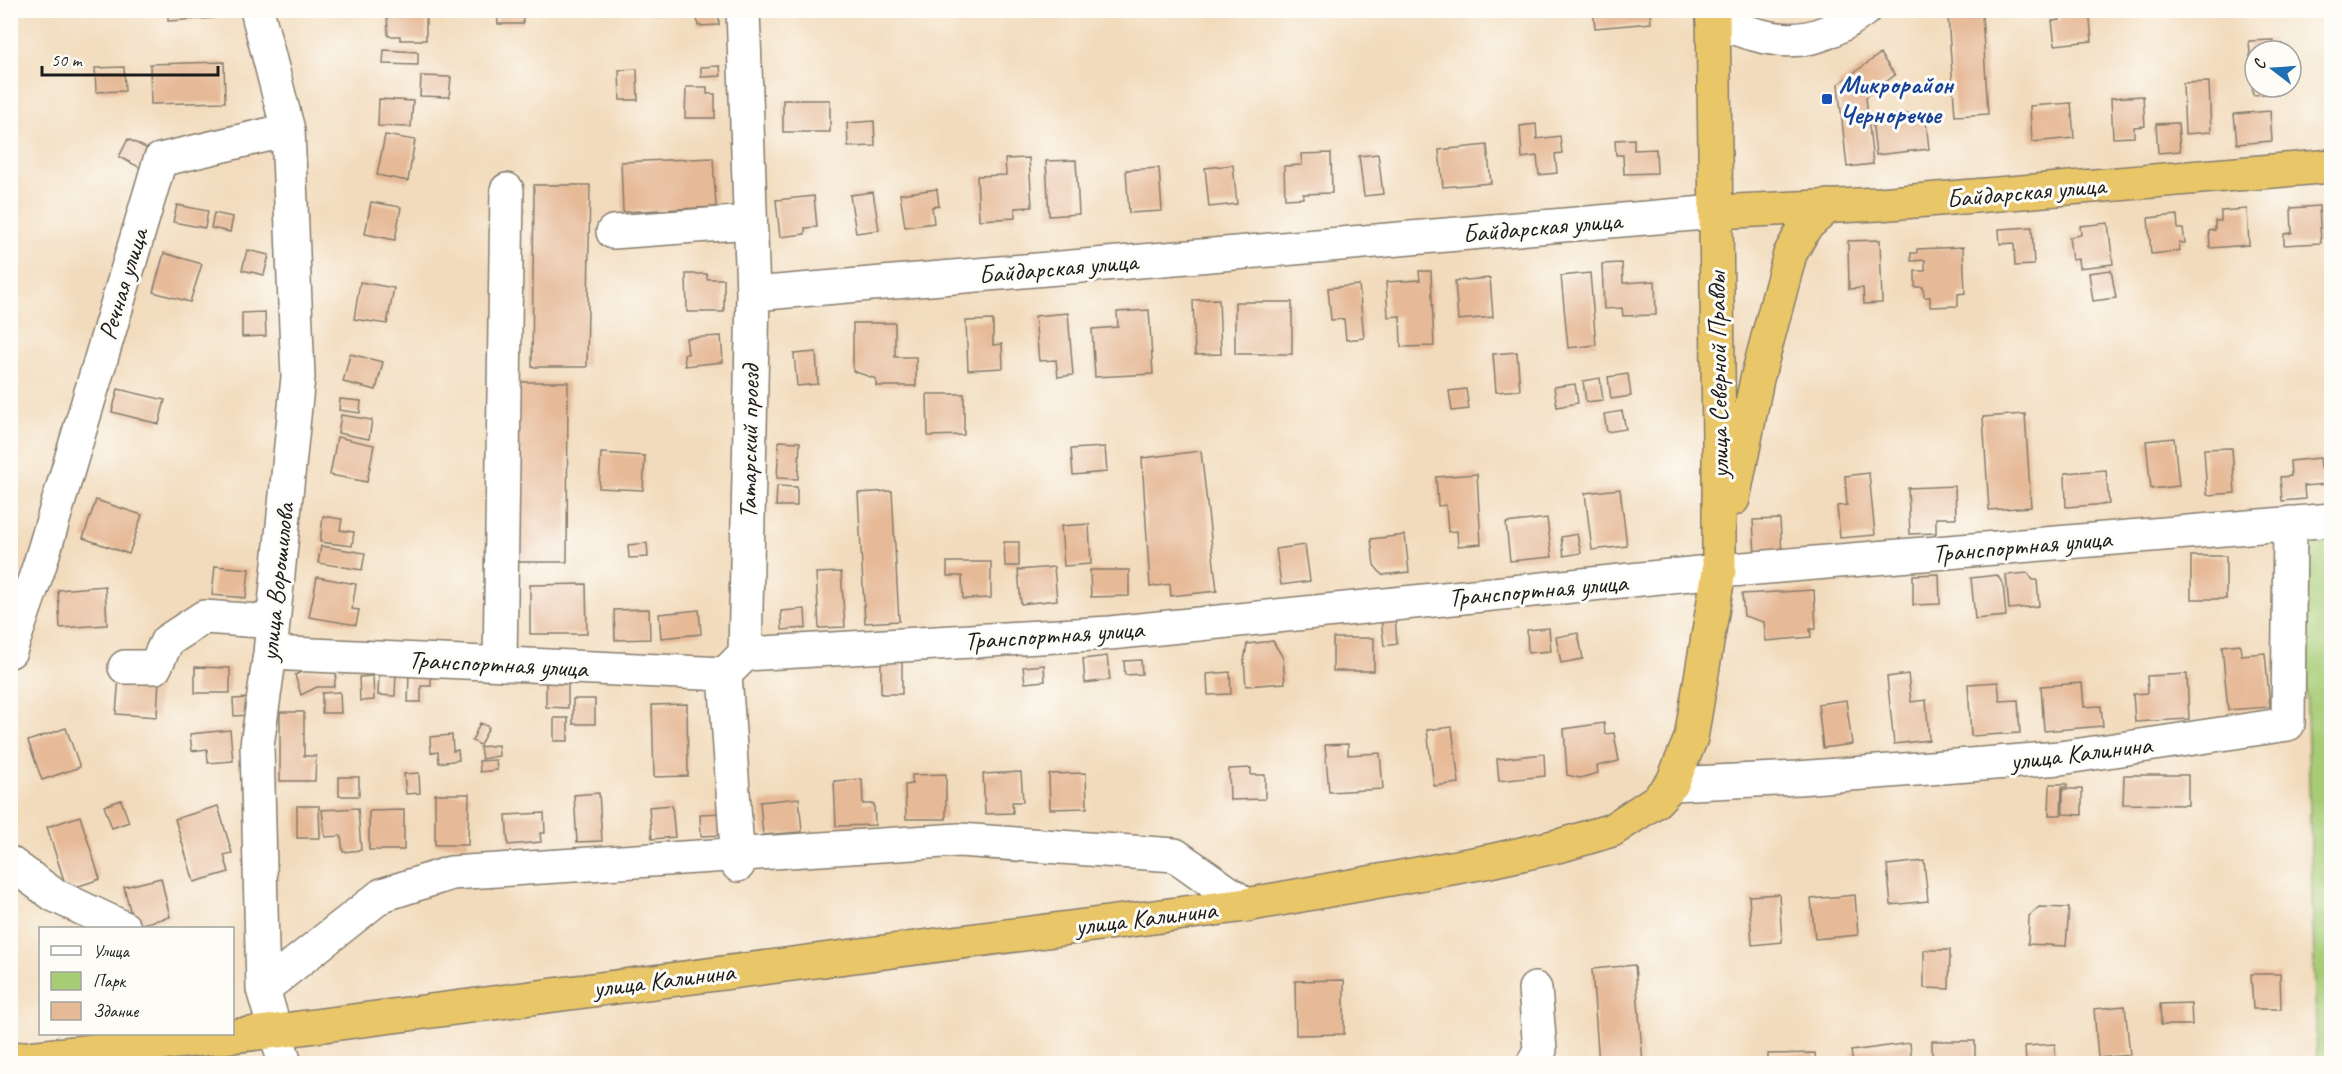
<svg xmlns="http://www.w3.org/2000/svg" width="2342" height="1074" font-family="Caveat,sans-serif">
	<rect width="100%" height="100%" fill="#fdfcf7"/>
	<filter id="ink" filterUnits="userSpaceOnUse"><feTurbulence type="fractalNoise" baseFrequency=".0167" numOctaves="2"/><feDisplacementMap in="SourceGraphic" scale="12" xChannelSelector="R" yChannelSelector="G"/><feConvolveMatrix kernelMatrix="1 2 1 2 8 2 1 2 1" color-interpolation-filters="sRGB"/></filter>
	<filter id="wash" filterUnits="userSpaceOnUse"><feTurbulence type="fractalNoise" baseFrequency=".008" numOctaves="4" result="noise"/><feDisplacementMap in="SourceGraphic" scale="24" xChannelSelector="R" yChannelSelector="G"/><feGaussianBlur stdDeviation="1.35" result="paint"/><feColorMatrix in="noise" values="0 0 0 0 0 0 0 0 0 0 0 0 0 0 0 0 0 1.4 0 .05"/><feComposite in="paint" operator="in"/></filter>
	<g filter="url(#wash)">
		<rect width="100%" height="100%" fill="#f2dbbc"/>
		<!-- green -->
		<path fill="#a7cc76" stroke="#627449" stroke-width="1.5" d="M2331 532V1063H2317L2302 534Z"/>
		<g id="blocks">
			<!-- building -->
			<path fill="#e6b997" d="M98 10H119L120 12 99 15Z
				M168 10H213L214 18 168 21Z
				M387 10H426V40H400V36H388Z
				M497 10H523V24H498Z
				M652 10H667V13L652 15Z
				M1593 10H1650L1651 23 1595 28Z
				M2059 10H2089L2092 41 2055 45 2052 21 2060 20Z
				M719 14V25L698 26 697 15Z
				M1982 15 1988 114 1955 116 1948 17Z
				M2273 40V45L2282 44 2283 51H2255V87H2281V93L2253 95 2249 41Z
				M384 50 418 52V65L383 64Z
				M1880 54 1895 75 1866 97 1873 164 1847 167 1838 84Z
				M224 62 225 102 151 104 150 64Z
				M720 66 721 76 701 77V67Z
				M124 67 125 91 96 92 95 68Z
				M637 69 638 100H620L619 70Z
				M421 76 451 77 449 97 420 96Z
				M2209 82 2211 132 2185 134 2183 83Z
				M686 87H707V94H715V118H685Z
				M2143 96 2145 126 2134 127V137L2113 138 2111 98Z
				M379 99 413 101 411 127 378 126Z
				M783 100H830V132H783Z
				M2071 103 2074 138 2032 142 2030 106Z
				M2270 111 2272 141 2237 144 2234 114Z
				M1925 112 1929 149 1876 155 1872 118Z
				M874 121 875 146 848 147 847 123Z
				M2178 123 2180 151 2158 153 2156 124Z
				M1536 124 1537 139 1560 136 1562 153 1555 154 1557 173 1539 175 1537 156 1522 158 1520 126Z
				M385 135 415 140 408 181 377 175Z
				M128 139 152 151 143 169 119 157Z
				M1634 139V150L1656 149 1657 173 1624 174 1623 155H1616L1615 140Z
				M1487 145 1491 183 1443 187 1439 150Z
				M1331 153 1332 193 1303 194V198L1285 199 1284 166 1302 165 1301 154Z
				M1378 154 1383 194 1364 196 1359 156Z
				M713 158 716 207 623 212 621 162Z
				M1029 158 1032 207 1015 208V218L979 220 977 176 1006 175 1005 159Z
				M1076 160 1079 214 1049 216 1046 161Z
				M1233 165 1237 204 1209 207 1205 168Z
				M1159 168 1162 211 1129 213 1126 170Z
				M534 185H590L587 367H532Z
				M937 189 939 206 932 207 934 223 905 227 900 194Z
				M873 192 879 230 856 233 850 195Z
				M814 196 817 227 805 228V234L780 237 776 200Z
				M371 202 401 207 395 240 365 234Z
				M177 205 208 211 205 228 173 222Z
				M2319 206 2321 243 2284 245V234L2292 233 2291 208Z
				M2247 209 2249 245 2210 248 2209 231 2215 230V221H2221V211Z
				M214 213 233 217 230 232 211 228Z
				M2177 215 2178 229H2183L2185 243H2179L2180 251 2151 254 2148 218Z
				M2108 223 2113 264 2079 268 2078 259 2072 260 2069 237 2081 235 2080 226Z
				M2032 227 2034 265 2015 266 2014 243 2000 244 1999 229Z
				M1880 240 1882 303 1864 304 1863 288 1849 289 1848 241Z
				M1963 247 1965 293 1958 294V306L1930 307V297H1924L1923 287H1915V271H1925V260L1911 261V253H1917V249Z
				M247 250 269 255 264 275 242 270Z
				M164 253 202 264 190 302 153 292Z
				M1622 263 1623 283 1655 281 1656 315 1623 316 1622 308 1604 309 1602 264Z
				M2111 270 2116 298 2093 301 2089 273Z
				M1419 271H1431L1434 346 1401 347 1400 316 1388 317 1386 282 1420 280Z
				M1590 273 1596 345 1568 348 1561 276Z
				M686 274H707V279H724V312H687Z
				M1490 278 1493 317 1458 320 1455 281Z
				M360 282 394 288 387 324 354 319Z
				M1359 285 1364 338 1346 340 1344 319 1331 320 1328 288Z
				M1219 299 1221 354 1195 355 1193 300Z
				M1235 302H1292V354H1235Z
				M1149 310 1153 374 1095 377 1092 329 1118 327 1117 312Z
				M265 312 266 336 242 337V313Z
				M1068 313 1073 375 1058 377 1056 360 1039 361 1035 316Z
				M993 320V345L1002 344 1003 368 968 370 966 321Z
				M853 323H895V357H916V386H876V379L853 371Z
				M721 336 723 362 685 366 684 354H688L686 338Z
				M816 352 818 384 797 386 794 354Z
				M1517 352 1520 390 1496 392 1493 354Z
				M350 354 383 362 376 390 343 382Z
				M1628 374 1631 396 1611 399 1608 377Z
				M1600 378 1603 400 1586 402 1583 381Z
				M516 382H568L567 562H514Z
				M1575 384 1578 403 1557 407 1554 387Z
				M118 389 165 400 159 424 112 412Z
				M1466 389 1469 409 1452 411 1449 391Z
				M927 394H964V435L928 436Z
				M340 399 361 401 360 413 339 410Z
				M1622 411 1626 429 1607 432 1604 414Z
				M2025 414 2031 507 1989 510 1983 417Z
				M341 415 372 420 369 439 338 433Z
				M337 437 374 445 367 482 330 475Z
				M2174 438 2179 486 2151 489 2146 441Z
				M779 441 800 442 798 479 777 478Z
				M1105 447 1107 472 1073 475 1071 449Z
				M2232 448 2235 493 2207 495 2204 449Z
				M1201 451 1217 591 1171 596 1170 584 1150 587 1142 458Z
				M601 453 645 456 643 490 599 488Z
				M2320 458 2321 468 2332 467V488H2326V484L2304 486 2305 499 2282 501 2280 477 2291 476 2290 461Z
				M2106 470 2109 504 2066 507 2065 473Z
				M1869 473 1875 535 1840 538 1837 506 1847 505 1845 476Z
				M1477 474 1481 544 1458 546 1457 531 1448 532 1446 505 1438 506 1436 477Z
				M777 486 797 487V506H776Z
				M1955 486 1956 518H1936V533L1910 534 1908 488Z
				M1620 489 1627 546 1592 550 1585 493Z
				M892 491 899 621 865 623 858 493Z
				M96 500 142 515 129 554 83 538Z
				M323 516 342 519 340 530 354 532 352 546 320 542Z
				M1547 518 1552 557 1510 561 1506 523Z
				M1780 519 1782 554 1755 556 1753 520Z
				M1089 524 1091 564 1064 566 1061 526Z
				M1577 534 1581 553 1564 556 1561 537Z
				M1405 535 1409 572 1382 575 1374 565 1371 539Z
				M1004 542H1019V566H1005Z
				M647 543 648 557 629 558 628 545Z
				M1305 545 1310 581 1281 585 1276 549Z
				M321 546 365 553 362 570 318 563Z
				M2191 556H2226V599H2191Z
				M947 562H991V598L963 599 962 576H947Z
				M215 566 249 569 246 598 212 595Z
				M1054 567 1057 600 1021 604 1018 570Z
				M1090 570H1129V596L1091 597Z
				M841 572 845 627 819 628 816 573Z
				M2028 573 2033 580H2037L2039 606 2009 609 2006 575Z
				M1939 574 1940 604 1913 605V575Z
				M1997 575 2003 584 2006 616 1975 619 1971 578Z
				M317 577 356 584 352 609 359 610 356 625 309 617Z
				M586 584 587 634H530V585Z
				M105 586 107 625 60 628 58 590Z
				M1814 590 1816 629H1810L1811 637 1766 641 1764 622 1744 616 1742 594Z
				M649 609 650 639 615 640 614 610Z
				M805 609 806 628 782 630 781 611Z
				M699 610 701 634 661 638 659 614Z
				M1395 617 1397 644 1384 646 1381 618Z
				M1549 628 1551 651 1528 653 1527 630Z
				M1578 633 1583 659 1561 663 1556 637Z
				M1333 638H1374V671H1333Z
				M1273 641 1283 658 1285 683 1246 686 1244 661 1247 644Z
				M2240 644 2241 655 2265 653 2270 707 2228 710 2222 646Z
				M1107 656 1110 680 1085 683 1083 659Z
				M1141 660 1142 674 1125 675 1124 661Z
				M881 662H902V694H881Z
				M1044 665 1045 681 1025 683 1023 667Z
				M195 667 230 668V693H195Z
				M305 670H337L334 687H317L301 695 295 675Z
				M1230 672 1231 694 1208 695 1207 674Z
				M379 673 396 674 395 696 378 695Z
				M409 674H431V686H421V702H408Z
				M1908 674 1911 702 1926 700 1929 740 1894 744 1887 677Z
				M2187 674 2189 719 2135 722 2133 694 2148 693 2147 676Z
				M119 676 159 678 157 717 116 714Z
				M373 676 374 700 360 701 359 677Z
				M1998 682 2000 701 2018 700 2020 733 1971 736 1968 684Z
				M546 683 568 684V708L546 707Z
				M2082 683 2084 707 2101 706 2103 726 2044 731 2041 686Z
				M340 692 341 713H322V693Z
				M249 698 250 715 234 716 233 699Z
				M573 699H595V724H573Z
				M1846 700 1852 744 1823 748 1818 704Z
				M687 704 688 776 654 777 652 705Z
				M280 712H304V756H316L315 781H280Z
				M554 718H568V741H554Z
				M480 723 489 727 480 745 472 741Z
				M1604 723 1605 734 1614 733 1619 761 1597 766 1598 773 1580 778 1567 775 1564 729Z
				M1452 727 1459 783 1434 786 1427 730Z
				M66 728 80 767 42 780 28 741Z
				M230 730 233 761 208 763 207 749 192 751 190 734Z
				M452 735 453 751 458 750 459 760 439 763 438 752 431 753 430 737Z
				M1348 744V755L1380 753 1383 789 1329 792 1325 745Z
				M498 745 499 756 482 759 480 747Z
				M1544 754 1545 776 1499 781 1497 759Z
				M496 760 497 770 480 772 479 761Z
				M1251 768V775H1265V799L1230 800 1229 769Z
				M1021 772 1023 802H1012L1013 813 985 814 983 774Z
				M419 773 420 793 406 794 404 774Z
				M1086 773 1087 808 1050 809 1049 774Z
				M946 774V819H906L905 785 912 784V775Z
				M2124 775H2188V805L2123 804Z
				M339 777H359V796H339Z
				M862 779 863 804H874L875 825 836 826 834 781Z
				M2050 784H2067V787H2062L2061 815H2049Z
				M2063 789H2082V815L2063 814Z
				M599 793 602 841 577 842 574 795Z
				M435 794H469L468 845H435Z
				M799 798 802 832 763 835 760 802Z
				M121 800 129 822 112 828 104 806Z
				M672 805 675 837 652 839 649 807Z
				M218 806 232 853 224 855 229 872 194 882 175 819Z
				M297 806H319L320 838H297Z
				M358 808 361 850 343 852 341 836 325 837 322 810Z
				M404 810V850H369V811Z
				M544 813 545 833H540L541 842 508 845 506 815Z
				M722 813 723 835 701 836 700 814Z
				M80 816 100 879 67 890 47 827Z
				M1924 861 1928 901 1891 905 1887 865Z
				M161 878 170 917 134 926 124 887Z
				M1779 894 1782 942 1752 945 1749 896Z
				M1855 895 1858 935 1815 939 1811 899Z
				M2039 907 2069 908 2066 946 2028 944 2029 916Z
				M1924 950H1950L1949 989 1924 988Z
				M1635 965 1643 1064H1599L1592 969Z
				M2251 974H2280L2281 1009H2253Z
				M1344 980V1034L1296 1035 1295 981Z
				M2191 1003 2192 1025H2161L2160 1004Z
				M2125 1006 2130 1055 2098 1058 2094 1009Z
				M1932 1041H1975V1064H1932Z
				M1910 1043 1912 1064H1853L1851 1051Z
				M2055 1044 2056 1064H2026L2025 1046Z
				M1815 1053 1816 1064H1768V1054Z
				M1270 1061V1064H1249V1062Z"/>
		</g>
	</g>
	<g filter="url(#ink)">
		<use href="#blocks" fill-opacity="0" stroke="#877c6c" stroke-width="1.5"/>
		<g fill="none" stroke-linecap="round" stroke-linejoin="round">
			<!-- minor casing -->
			<g stroke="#877c6c" stroke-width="36">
				<path id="minor" d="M1713 20C1774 43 1807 53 1864 10
					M613 232 750 222
					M753 294 1716 212
					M10 651 40 564 160 160 288 130 257 10
					M270 653 725 674
					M745 654 1110 633 1719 571 2332 520
					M500 664 507 190
					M125 667H155L167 641 204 617 273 622
					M1672 784 1798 778 2060 758 2288 724 2290 523
					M10 863 54 895 124 928
					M738 865 725 674 745 654 753 294 743 10
					M263 989 382 895 451 873 959 840 1175 855 1246 905
					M285 1064 263 989 257 745 270 653 298 377 288 130
					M1533 1064 1540 1050 1535 989"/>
			</g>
			<!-- highway casing -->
			<g stroke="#877c6c" stroke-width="36">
				<path id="highway" d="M1716 212 1879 204 2332 166
					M1733 499 1757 379 1790 254 1805 227 1828 206
					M10 1060 277 1031 1246 905 1490 861 1562 845 1612 830 1656 801 1672 784 1691 738 1719 571V438L1713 10"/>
			</g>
			<!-- minor -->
			<use href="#minor" stroke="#fff" stroke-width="33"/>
			<!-- highway -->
			<use href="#highway" stroke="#e9c769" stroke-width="33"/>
		</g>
	</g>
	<!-- markers -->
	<rect fill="#1a4fb4" stroke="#fdfcf7" stroke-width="2" x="1821" y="93" width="12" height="12" rx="3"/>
	<g text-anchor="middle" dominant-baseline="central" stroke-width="6" stroke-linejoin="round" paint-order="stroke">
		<!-- transit labels -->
		<g font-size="26" font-weight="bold" fill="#164399" stroke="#fdfcf7" text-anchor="start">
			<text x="1839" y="84">Микрорайон<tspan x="1839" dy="30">Черноречье</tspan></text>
		</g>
		<!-- street labels -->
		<g font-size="26" fill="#1c1c1c" stroke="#fdfcf7">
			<text transform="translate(2026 192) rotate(-5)">Байдарская улица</text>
			<text transform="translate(1542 227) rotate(-5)">Байдарская улица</text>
			<text transform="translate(1058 268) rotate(-5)">Байдарская улица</text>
			<text transform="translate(123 284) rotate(-73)">Речная улица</text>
			<text transform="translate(1718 375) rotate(-91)">улица Северной Правды</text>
			<text transform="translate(749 442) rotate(-89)">Татарский проезд</text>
			<text transform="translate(2022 546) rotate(-5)">Транспортная улица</text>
			<text transform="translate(277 582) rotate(-84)">улица Ворошилова</text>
			<text transform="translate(1538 590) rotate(-5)">Транспортная улица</text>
			<text transform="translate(1054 635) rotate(-4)">Транспортная улица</text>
			<text transform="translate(498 664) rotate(3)">Транспортная улица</text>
			<text transform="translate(2081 753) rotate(-7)">улица Калинина</text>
			<text transform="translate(1146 918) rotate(-7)">улица Калинина</text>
			<text transform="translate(664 980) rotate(-7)">улица Калинина</text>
		</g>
	</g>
	<!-- margin -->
	<rect width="2342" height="1074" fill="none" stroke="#fdfcf7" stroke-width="36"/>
	<!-- legend -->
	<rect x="39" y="927" width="195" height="108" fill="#fdfcf7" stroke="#a3a29f" stroke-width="1.5"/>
	<rect x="51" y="946" width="30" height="9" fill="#ffffff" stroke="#a3a29f" stroke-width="1.5"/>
	<text x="93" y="957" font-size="18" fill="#1c1c1c">Улица</text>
	<rect x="51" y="972" width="30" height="18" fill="#a7cc76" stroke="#a3a29f" stroke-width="1.5"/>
	<text x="93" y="987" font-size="18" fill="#1c1c1c">Парк</text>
	<rect x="51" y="1002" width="30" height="18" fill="#e6b997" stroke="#a3a29f" stroke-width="1.5"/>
	<text x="93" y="1017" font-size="18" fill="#1c1c1c">Здание</text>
	<!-- north arrow -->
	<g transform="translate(2273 69) rotate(287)"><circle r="28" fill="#fdfcf7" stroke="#a3a29f" stroke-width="1.5"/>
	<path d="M0-4.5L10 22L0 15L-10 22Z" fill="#1f6fb2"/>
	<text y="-9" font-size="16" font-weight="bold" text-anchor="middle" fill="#1c1c1c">С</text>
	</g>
	<!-- scale -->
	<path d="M42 66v9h176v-9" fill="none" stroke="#1c1c1c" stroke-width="3"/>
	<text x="51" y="66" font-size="18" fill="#1c1c1c" stroke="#fdfcf7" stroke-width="4.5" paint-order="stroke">50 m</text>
</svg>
